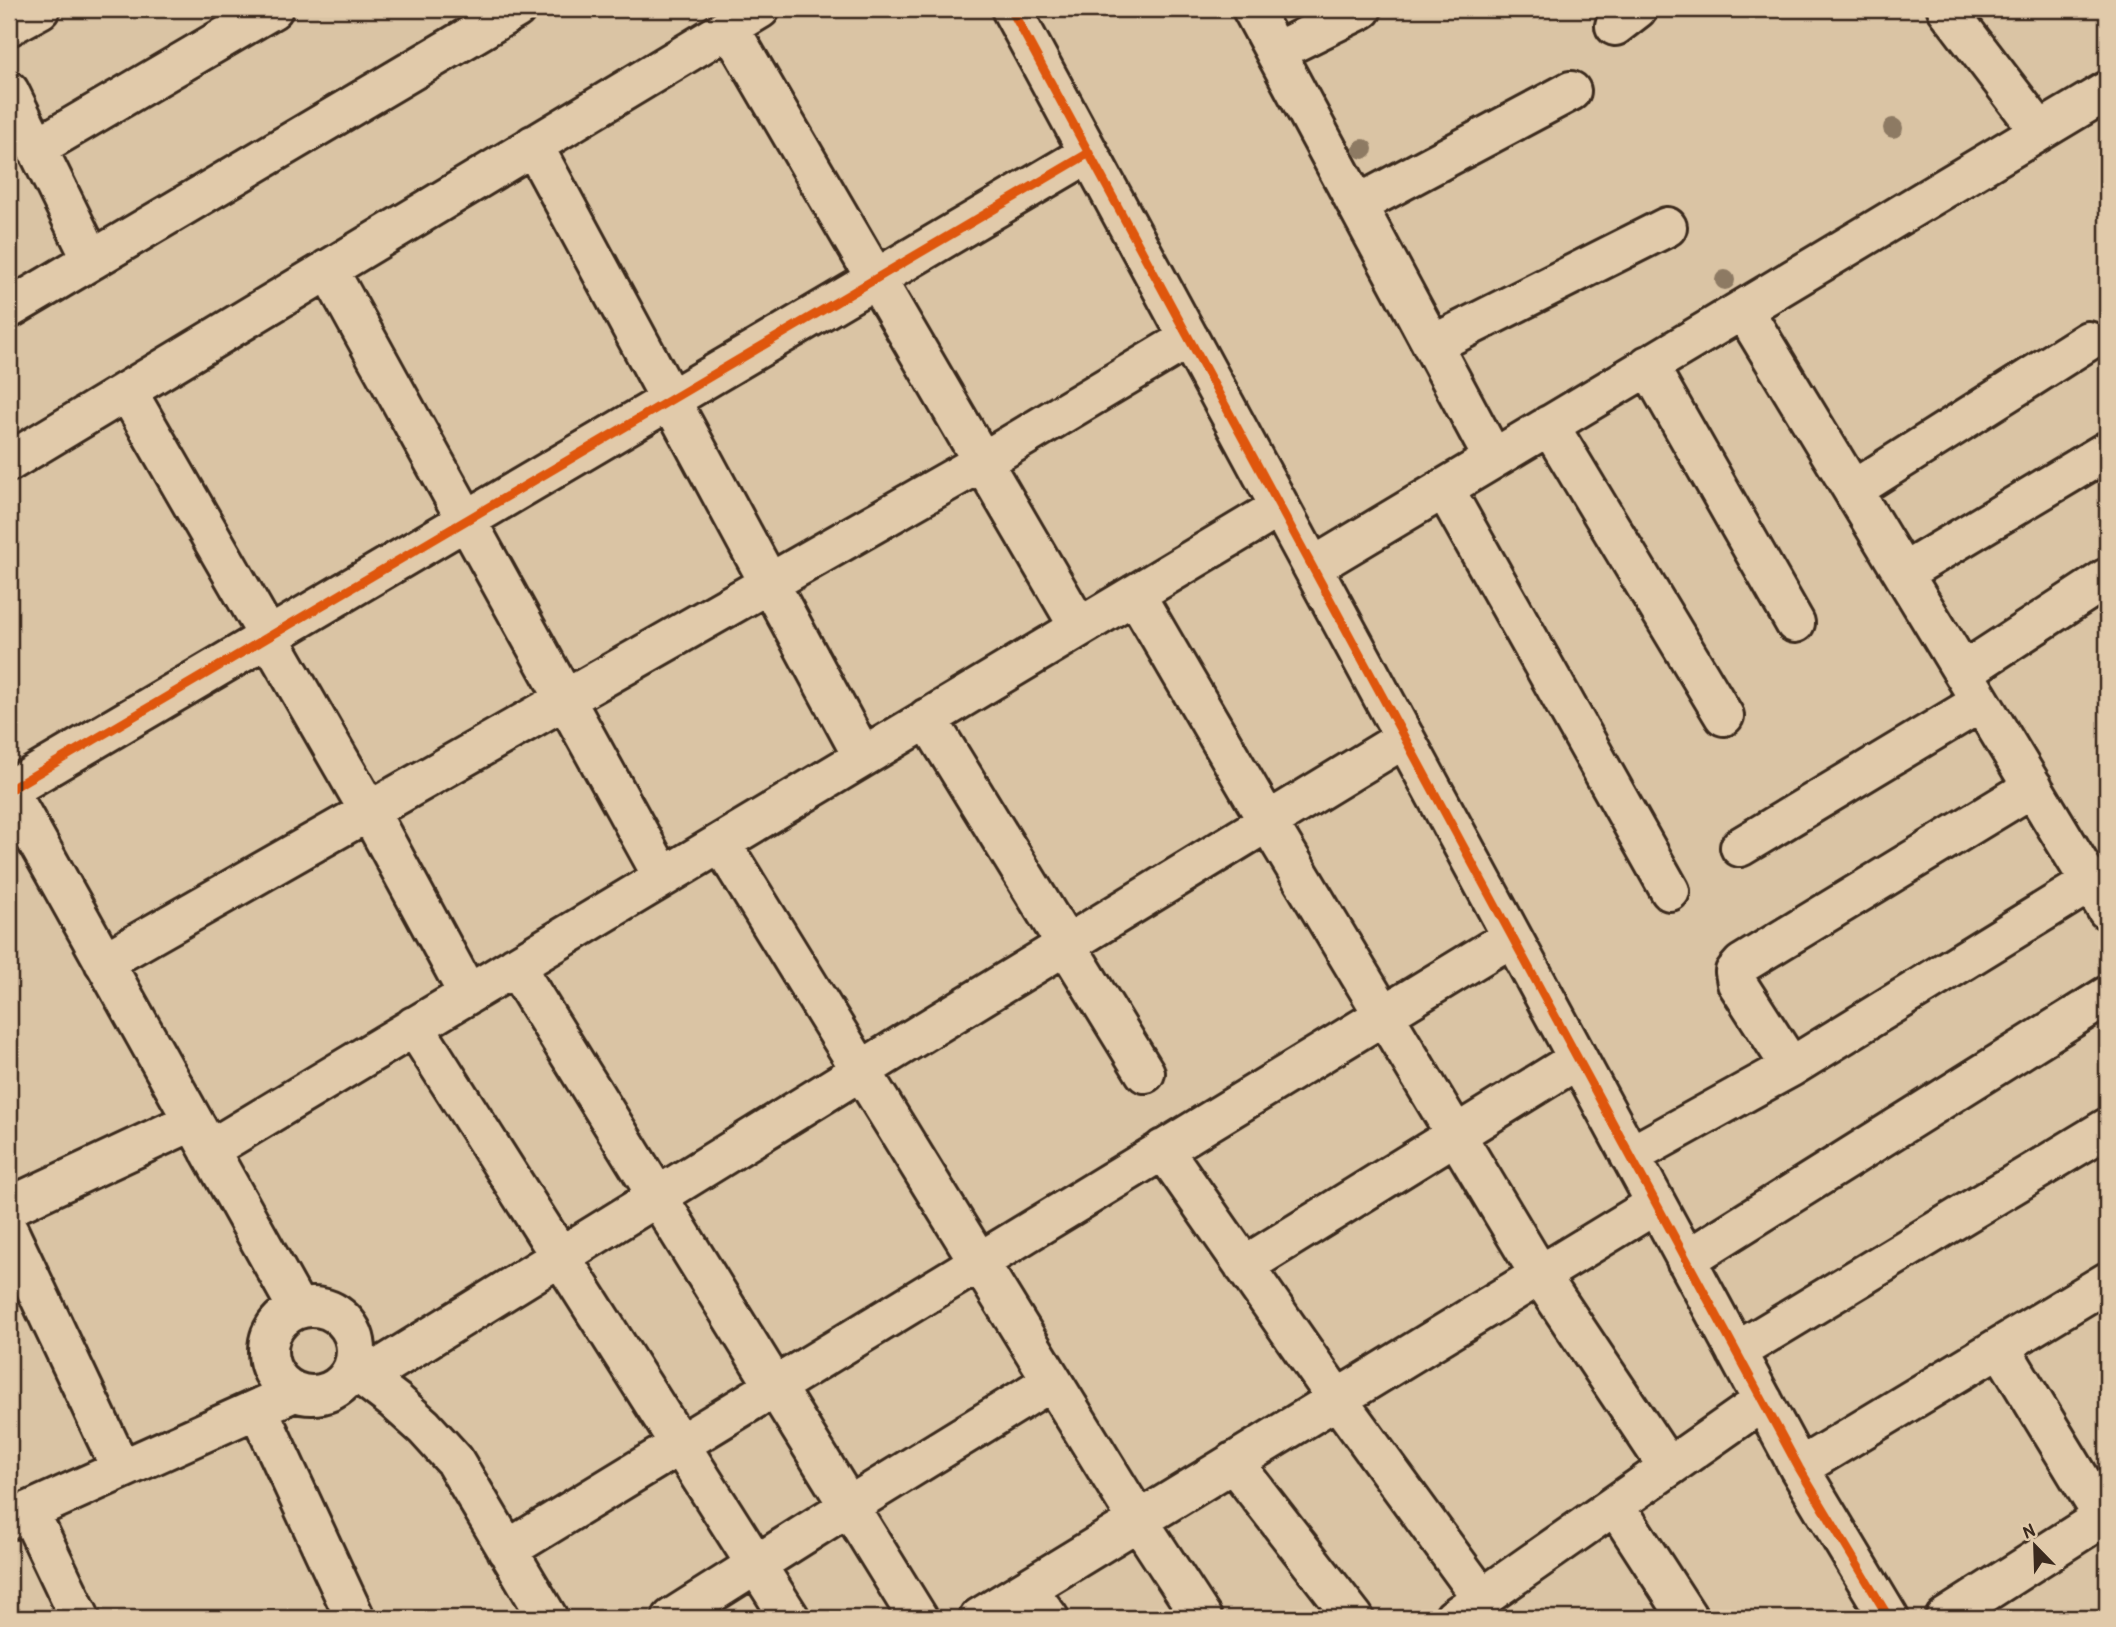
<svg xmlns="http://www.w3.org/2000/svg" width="2116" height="1627" font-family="'Patrick Hand',sans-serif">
	<rect width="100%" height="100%" fill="#dac4a4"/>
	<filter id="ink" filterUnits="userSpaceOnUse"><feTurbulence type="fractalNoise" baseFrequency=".0143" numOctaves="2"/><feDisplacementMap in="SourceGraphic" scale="14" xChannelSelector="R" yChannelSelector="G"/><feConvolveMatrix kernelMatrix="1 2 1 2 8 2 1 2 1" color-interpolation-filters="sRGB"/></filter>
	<g filter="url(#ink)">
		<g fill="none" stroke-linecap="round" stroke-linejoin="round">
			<!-- minor casing -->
			<g stroke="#3b2a1e" stroke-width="44">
				<path id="minor" d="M1011 9 1799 1468 1889 1618
					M1252 9 1493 458
					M1947 9 2040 131
					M9 26 40 9
					M1615 26 1637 9
					M729 27 1079 627
					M1275 52 1362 9
					M9 91 92 260
					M533 145 863 757
					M36 148 273 9
					M1357 205 1571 91
					M328 269 663 877
					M9 309 516 9
					M1743 309 2107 910
					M1432 345 1667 227
					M1648 365 1795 623
					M127 391 369 811 468 994
					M1549 425 1724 716
					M9 462 760 9
					M1444 488 1670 891
					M1853 490 2088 341
					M1313 567 2107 91
					M1903 573 2107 451
					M1135 594 1268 822 1540 1275 1668 1467
					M1963 672 2107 578
					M927 718 1145 1073
					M9 790 1089 153
					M9 791 298 1309
					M721 843 1138 1520 1202 1618
					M1740 847 1981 702
					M104 962 982 462 1189 338
					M515 966 918 1618
					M414 1026 790 1618
					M1791 1067 1737 983 1735 972 1742 964 2033 787
					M1163 1149 1337 1399 1482 1598
					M209 1150 1280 507
					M1630 1156 1791 1067 2091 882
					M9 1207 193 1121
					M9 1232 121 1469
					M1686 1260 2107 996
					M1244 1266 1578 1059
					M268 1351a44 44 0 1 1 88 0a44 44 0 1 1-88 0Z
					M2000 1347 2107 1523
					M1736 1352 2107 1128
					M353 1369 395 1401 424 1427 454 1460 548 1618
					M364 1378 904 1044 1405 738
					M258 1409 355 1618
					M1233 1462 1354 1618
					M1799 1468 2107 1282
					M1615 1505 1688 1618
					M29 1511 80 1618
					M9 1520 294 1392
					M507 1550 1512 937
					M1027 1589 1049 1618
					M672 1618 849 1506 1052 1381
					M979 1618 1656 1204
					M1454 1618 1763 1401
					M1945 1618 2103 1517"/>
			</g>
			<!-- minor -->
			<use href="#minor" stroke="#e1caaa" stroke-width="38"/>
			<!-- cycleway casing -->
			<g stroke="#e1caaa" stroke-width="13">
				<path id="cycleway" d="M1011 9 1799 1468 1889 1618
					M9 790 1089 153"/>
			</g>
			<!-- cycleway -->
			<use href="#cycleway" stroke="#df570d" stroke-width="9"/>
		</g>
		<!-- trees -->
		<g fill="#8d7a63">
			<circle cx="1893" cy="128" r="10"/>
			<circle cx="1363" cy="149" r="10"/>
			<circle cx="1725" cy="280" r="10"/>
		</g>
	</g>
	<!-- margin -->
	<rect width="2116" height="1627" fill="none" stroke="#e1caaa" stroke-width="35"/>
	<rect x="18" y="18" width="2081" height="1592" fill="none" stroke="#3b2a1e" stroke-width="2.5" filter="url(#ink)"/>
	<!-- north arrow -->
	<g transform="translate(2035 1546) rotate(337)" stroke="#e1caaa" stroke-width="5" paint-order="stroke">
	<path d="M0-5L12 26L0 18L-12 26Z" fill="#3b2a1e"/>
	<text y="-10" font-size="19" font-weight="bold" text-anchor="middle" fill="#3b2a1e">N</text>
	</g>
</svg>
